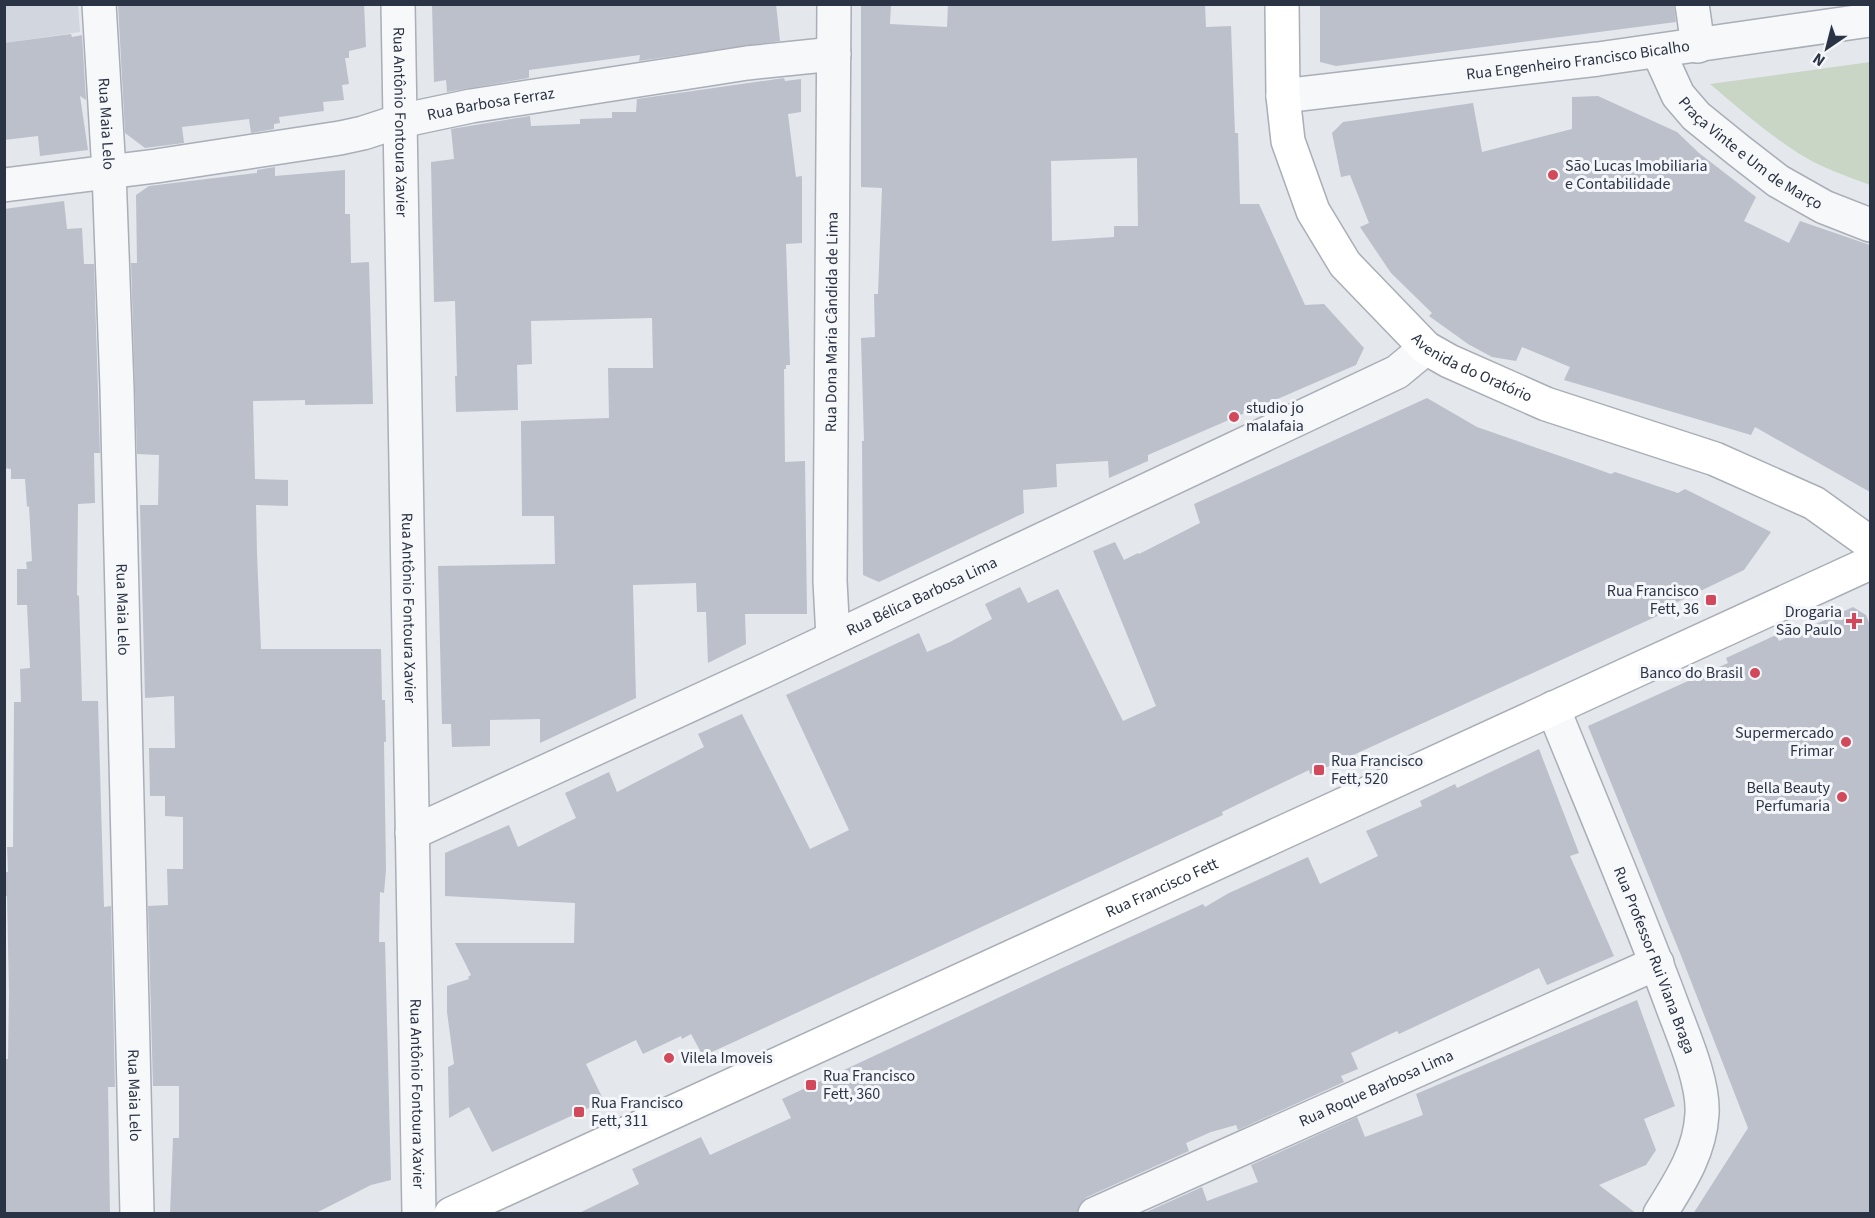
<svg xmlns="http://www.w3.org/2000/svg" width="1875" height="1218" font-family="'Source Sans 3',sans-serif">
	<rect width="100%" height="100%" fill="#e4e7ec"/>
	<!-- built -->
	<path fill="#d2d6de" d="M4 5H78L80 32 5 43Z"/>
	<!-- green -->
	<path fill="#c9d6c5" d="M1870 62V185C1846 176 1820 167 1798 153 1767 133 1738 108 1710 84Z"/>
	<!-- building -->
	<path fill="#bbc0ca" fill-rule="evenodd" d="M118 4H364L366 47 349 51V58H345L349 84 342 85 344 100 323 102 324 111 279 117 280 123 274 124V129L251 133 249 119 182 127 184 143 145 148 125 133Z
		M432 4H776L780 41 639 61 640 55 529 70V78L447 92 446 80 434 82Z
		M861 4H891L890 24 947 27 948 4H1205L1206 27 1231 26 1235 133H1238L1240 204H1259L1305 305 1324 304 1364 348 1356 365 1148 455V461L1109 478 1108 461 1056 464 1057 487 1023 490 1024 513 879 582 863 575 862 441H864L861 338 875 337 874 294H878L882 188 861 187ZM1137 158 1138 226H1114V237L1052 241 1051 161Z
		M1320 4H1674L1676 22 1336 66 1320 62Z
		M71 34 72 37 82 35 86 100 80 96 88 150 40 156 38 136 4 140V43Z
		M784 78 785 81 801 79V112L788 114 796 177 802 176V243L786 244 790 365H786V369H784L785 462 805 461 807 614H745L746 644 708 663 706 612H697L696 583 633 585 636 698 540 743V719L490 720V746L452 747 451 724H442L438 566 555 564 554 516H522L521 421 609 418 608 368H653L652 318 531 321 532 364 517 365 518 410 456 412 455 376H457L455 301 434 302 431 162 454 159 451 129 530 116 531 126 580 124V119L612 118V112H636L637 99Z
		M1598 96 1677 132 1699 153 1756 197 1744 221 1789 243 1800 221 1870 245V492L1755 427 1751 435 1564 380 1570 367 1522 347 1516 361 1492 357 1468 344 1429 316 1432 313 1391 273 1360 227 1369 223 1350 175 1341 177 1332 133 1343 122 1473 103 1482 152 1572 129V97Z
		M275 167V176L345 170V214H350L351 263 369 262 373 404 305 405V400L253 401 255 479 288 480V506L256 505 257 554 261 649H381L382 700H385L386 742H384L386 870 384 893 380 892 379 942H385L391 1180 371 1185 314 1214H170L173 1138H179V1086H153L148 906 168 905 167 869H183V817L165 816V796H150L149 748H175L174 696 145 698 140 505H158L159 455 137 454 131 263H137L136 195 149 186 257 173V170Z
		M64 201 67 229 82 228 84 264H94L100 453H94L95 503 78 504 77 595 79 596 82 701H98L104 907 111 906 115 1087H108L110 1214H4V1059H8L9 992 7 896H4V872H8L7 847H13L14 702H21L20 669 30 668 27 605H17V569H27L26 562 32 561 29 506 27 507 25 479H11V469L4 468V209Z
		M1427 398 1477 427 1583 464 1611 474 1615 472 1678 493 1685 489 1771 532 1744 570 1665 608 1666 612 1327 767 1310 774 1309 770 1222 812 1223 815 1201 825 736 1041 703 1056 691 1034 682 1039 681 1036 643 1054 636 1040 586 1064 604 1101 492 1152 469 1107 449 1118 448 1067 454 1064 447 1012V986L469 979 468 977 471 975 455 943H574L575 903 445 896V853L509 825 518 847 576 818 565 793 609 772 617 792 704 747 698 734 742 714 810 849 849 830 786 695 919 633 927 652 950 642 992 619 985 604 1020 587 1028 603 1058 589 1123 721 1156 706 1093 551 1115 542 1124 560 1138 553 1139 554 1200 523 1194 504Z
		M1853 607 1866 615 1870 625V1214H1693L1748 1128 1680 953 1588 726 1728 663 1726 658 1776 635 1779 641Z
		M1539 749 1579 853 1570 856 1614 956 1547 985 1539 968 1399 1034 1397 1031 1351 1053 1358 1069 1341 1076 1344 1082 1238 1130 1236 1125 1211 1132 1186 1143 1189 1151 1087 1197 1080 1204 1077 1214H577L639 1184 632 1169 645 1163 701 1137 710 1155 791 1118 782 1099 1062 968 1203 904 1205 907 1229 893 1308 857 1320 884 1378 856 1366 831 1422 806 1420 801 1455 784 1457 788Z
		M1637 1000 1675 1106 1644 1119 1656 1150 1646 1165 1599 1185 1637 1214H1142L1202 1187 1207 1201 1258 1182 1251 1165 1357 1117 1365 1137 1423 1115 1416 1094Z"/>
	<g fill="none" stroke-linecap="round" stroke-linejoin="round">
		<!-- minor casing -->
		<g stroke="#a9aeb7" stroke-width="36">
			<g id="minor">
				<path id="s1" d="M99 4 109 172 117 388 137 1214"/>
				<path id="s2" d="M398 4 419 1214"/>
				<path d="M1692 4 1698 46"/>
				<path id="s3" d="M1658 51 1678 95 1696 116 1738 150 1778 181 1824 207 1870 225"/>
				<path id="s4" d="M1283 96 1598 59 1870 20"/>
				<path id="s5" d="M4 185 156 166 340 138 363 133 400 121 471 106 747 63 834 54"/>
				<path id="s6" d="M833 638 830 581 834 4"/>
				<path id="s7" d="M1553 708C1593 807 1635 905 1672 1005 1683 1035 1704 1082 1702 1114 1700 1152 1680 1182 1660 1214"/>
				<path id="s8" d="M412 833 768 669 1397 372 1426 348"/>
				<path id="s9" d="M1095 1214 1657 963"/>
			</g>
		</g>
		<!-- secondary casing -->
		<g stroke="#a9aeb7" stroke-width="36">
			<g id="secondary">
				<path id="s10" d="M1282 4 1283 96 1288 141 1313 211 1345 264 1426 348 1449 361 1546 404 1715 459 1814 503 1870 543"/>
				<path id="s11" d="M451 1214 1870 563"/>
			</g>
		</g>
		<!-- minor -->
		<use href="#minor" stroke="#f7f8fa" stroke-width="33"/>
		<!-- secondary -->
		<use href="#secondary" stroke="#fff" stroke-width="33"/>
	</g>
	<!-- markers -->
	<g fill="#d1495b" stroke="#f4f6f9" stroke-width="2">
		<circle cx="1553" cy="175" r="6"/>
		<circle cx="1234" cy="417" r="6"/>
		<rect x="1705" y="594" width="12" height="12" rx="3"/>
		<path d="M1851 612h6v6h6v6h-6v6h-6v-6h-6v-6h6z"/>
		<circle cx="1755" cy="673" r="6"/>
		<circle cx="1846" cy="742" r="6"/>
		<rect x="1313" y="764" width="12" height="12" rx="3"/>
		<circle cx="1842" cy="797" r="6"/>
		<circle cx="669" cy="1058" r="6"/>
		<rect x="805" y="1079" width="12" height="12" rx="3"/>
		<rect x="573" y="1106" width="12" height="12" rx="3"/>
	</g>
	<g text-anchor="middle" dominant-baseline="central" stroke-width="6" stroke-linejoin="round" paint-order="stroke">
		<!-- street labels -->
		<g font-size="16" fill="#2b3445" stroke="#f4f6f9">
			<text stroke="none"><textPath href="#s4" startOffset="297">Rua Engenheiro Francisco Bicalho</textPath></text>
			<text stroke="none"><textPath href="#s5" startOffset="494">Rua Barbosa Ferraz</textPath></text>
			<text stroke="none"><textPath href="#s1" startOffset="120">Rua Maia Lelo</textPath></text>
			<text stroke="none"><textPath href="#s2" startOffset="118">Rua Antônio Fontoura Xavier</textPath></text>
			<text stroke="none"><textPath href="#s3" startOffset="142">Praça Vinte e Um de Março</textPath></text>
			<text stroke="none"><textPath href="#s6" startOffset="316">Rua Dona Maria Cândida de Lima</textPath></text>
			<text stroke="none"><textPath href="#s10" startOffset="440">Avenida do Oratório</textPath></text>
			<text stroke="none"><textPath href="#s8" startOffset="562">Rua Bélica Barbosa Lima</textPath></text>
			<text stroke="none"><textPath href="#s1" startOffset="606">Rua Maia Lelo</textPath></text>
			<text stroke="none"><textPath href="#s2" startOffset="604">Rua Antônio Fontoura Xavier</textPath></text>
			<text stroke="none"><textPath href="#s11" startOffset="782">Rua Francisco Fett</textPath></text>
			<text stroke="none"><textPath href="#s7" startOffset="272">Rua Professor Rui Viana Braga</textPath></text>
			<text stroke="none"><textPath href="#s9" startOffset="308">Rua Roque Barbosa Lima</textPath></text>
			<text stroke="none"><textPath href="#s1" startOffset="1092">Rua Maia Lelo</textPath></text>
			<text stroke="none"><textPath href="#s2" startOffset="1090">Rua Antônio Fontoura Xavier</textPath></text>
		</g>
		<!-- poi labels -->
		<g font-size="16" fill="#2b3445" stroke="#f4f6f9" text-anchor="start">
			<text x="1565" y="166">São Lucas Imobiliaria<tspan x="1565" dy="18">e Contabilidade</tspan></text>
			<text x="1246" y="408">studio jo<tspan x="1246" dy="18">malafaia</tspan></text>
			<text x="1699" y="591" text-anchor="end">Rua Francisco<tspan x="1699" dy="18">Fett, 36</tspan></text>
			<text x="1842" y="612" text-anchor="end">Drogaria<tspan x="1842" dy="18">São Paulo</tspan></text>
			<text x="1743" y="673" text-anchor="end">Banco do Brasil</text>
			<text x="1834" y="733" text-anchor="end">Supermercado<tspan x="1834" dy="18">Frimar</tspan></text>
			<text x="1331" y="761">Rua Francisco<tspan x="1331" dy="18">Fett, 520</tspan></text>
			<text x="1830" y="788" text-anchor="end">Bella Beauty<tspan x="1830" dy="18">Perfumaria</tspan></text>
			<text x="681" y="1058">Vilela Imoveis</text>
			<text x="823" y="1076">Rua Francisco<tspan x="823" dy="18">Fett, 360</tspan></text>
			<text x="591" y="1103">Rua Francisco<tspan x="591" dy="18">Fett, 311</tspan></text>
		</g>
	</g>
	<!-- border -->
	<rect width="1875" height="1218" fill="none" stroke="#2b3445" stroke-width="12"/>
	<!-- north arrow -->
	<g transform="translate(1827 48) rotate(215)" stroke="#f4f6f9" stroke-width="4.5" paint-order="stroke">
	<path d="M0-4.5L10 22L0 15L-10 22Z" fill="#2b3445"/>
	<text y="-9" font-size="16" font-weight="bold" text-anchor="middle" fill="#2b3445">N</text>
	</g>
</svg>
